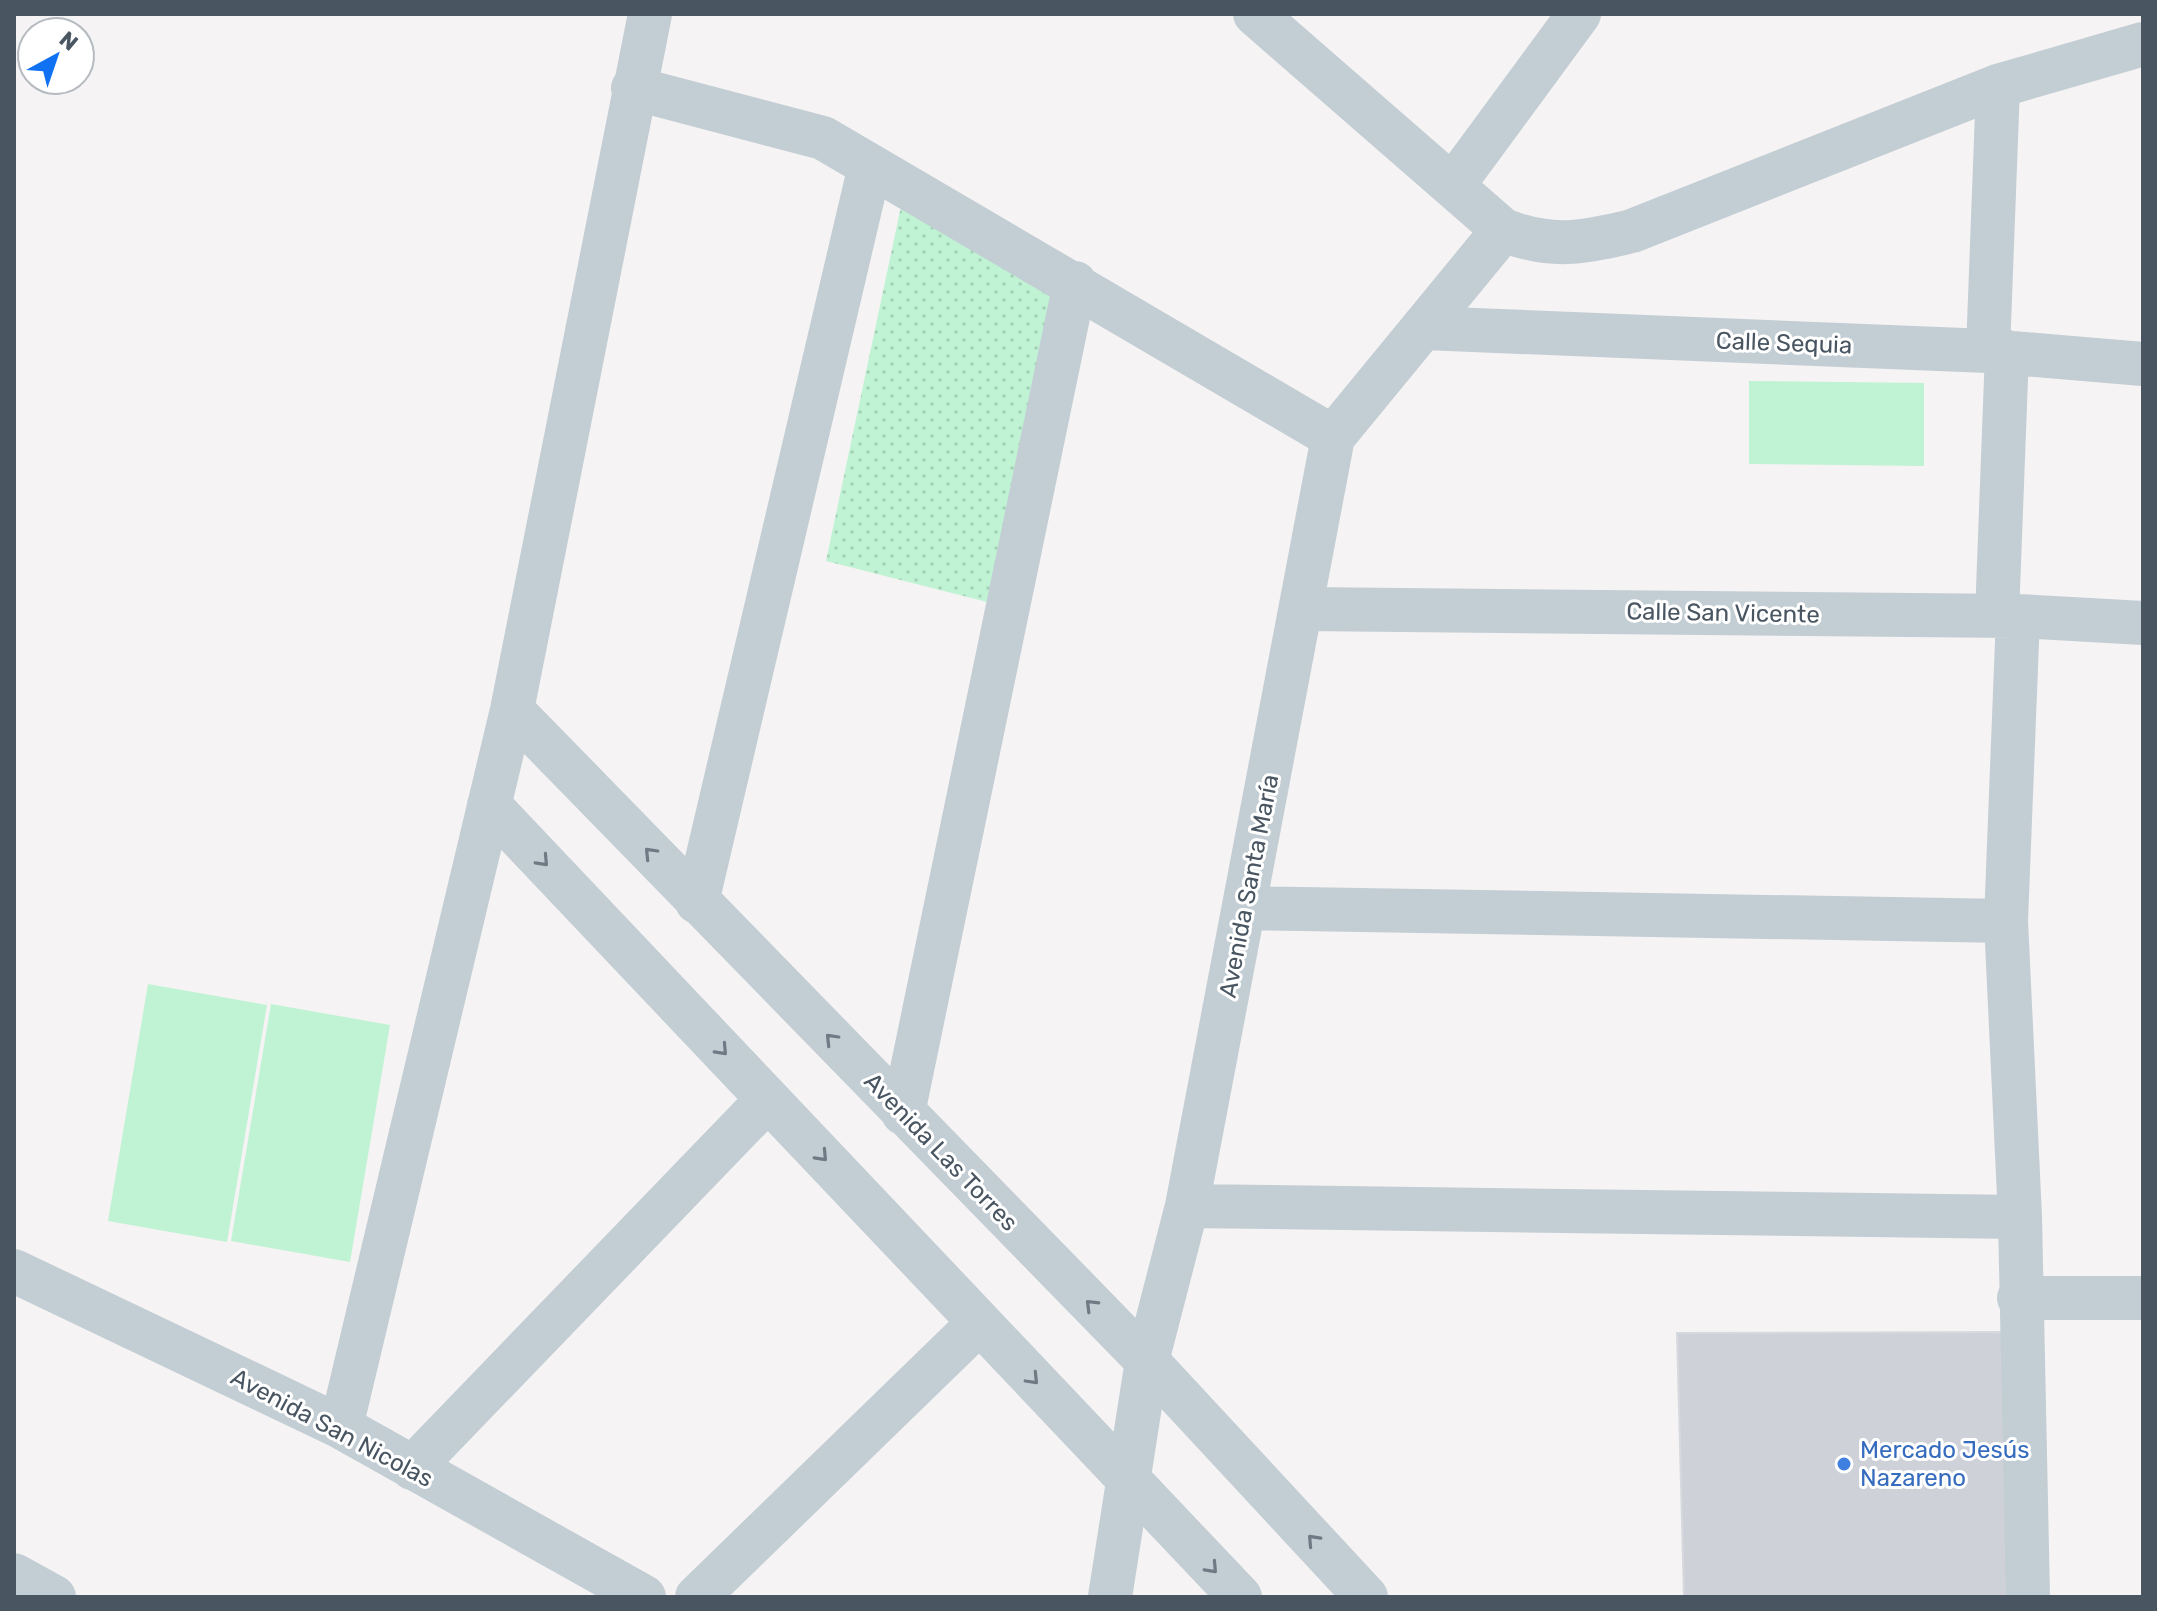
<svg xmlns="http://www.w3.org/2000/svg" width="2157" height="1611" font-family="Rubik,sans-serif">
	<defs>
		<pattern id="green-dots" width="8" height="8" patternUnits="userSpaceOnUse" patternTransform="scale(2)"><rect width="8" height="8" fill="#c0f3d4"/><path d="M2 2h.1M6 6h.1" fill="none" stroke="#a6d2b9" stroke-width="1.8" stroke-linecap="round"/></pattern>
	</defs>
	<rect width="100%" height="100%" fill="#f5f3f3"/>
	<!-- green -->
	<path fill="url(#green-dots)" d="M903 197 1060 290 995 604 826 561Z"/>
	<!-- pitch -->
	<path fill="#c0f3d4" d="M1749 381 1924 383V466L1749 464Z
		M148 984 267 1005 227 1242 108 1221Z
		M271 1004 390 1025 350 1262 231 1241Z"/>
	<!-- shadow -->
	<path fill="#0003" d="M1679 1335 2041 1597H1686Z"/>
	<!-- building -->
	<path fill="#ced2d8" stroke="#d6d9de" stroke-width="2" d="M2004 1332 2012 1596 1684 1597 1677 1333Z"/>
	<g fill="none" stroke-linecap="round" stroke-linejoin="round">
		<!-- minor -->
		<path stroke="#c3cdd4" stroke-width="44" d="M1255 14 1503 230C1551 249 1583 243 1632 231L1998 86 2143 44
			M633 88 823 138 1333 437
			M1454 184 1579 14
			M1425 328 1988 351 2143 364
			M1988 351 1998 86
			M1303 609 2018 616 2143 623
			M1997 616 2007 352
			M2018 616 2006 921 2020 1217 2028 1597
			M512 710 1147 1361 1366 1597
			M489 805 1240 1597
			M697 902 870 166
			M1245 908 2006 921
			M903 1113 1075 283
			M1187 1206 2020 1217
			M14 1271 341 1427 644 1597
			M2019 1298H2143
			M341 1427 512 710 650 14
			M412 1468 768 1099
			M14 1575 54 1597
			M697 1597 979 1323
			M1110 1597 1147 1361 1187 1206 1333 437 1503 230"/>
	</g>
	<!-- one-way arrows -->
	<defs><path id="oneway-chevron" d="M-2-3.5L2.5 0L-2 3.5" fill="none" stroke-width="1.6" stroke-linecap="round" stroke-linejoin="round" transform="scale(2)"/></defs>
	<g stroke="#6e7a84">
		<use href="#oneway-chevron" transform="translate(650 853) rotate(-134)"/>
		<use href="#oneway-chevron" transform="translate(543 861) rotate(47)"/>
		<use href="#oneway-chevron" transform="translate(831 1039) rotate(-134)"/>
		<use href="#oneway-chevron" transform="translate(722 1050) rotate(47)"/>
		<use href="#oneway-chevron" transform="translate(822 1156) rotate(47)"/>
		<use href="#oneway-chevron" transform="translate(1091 1305) rotate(-135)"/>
		<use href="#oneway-chevron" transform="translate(1033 1379) rotate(46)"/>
		<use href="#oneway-chevron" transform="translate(1313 1540) rotate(-133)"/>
		<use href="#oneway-chevron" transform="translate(1212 1568) rotate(47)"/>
	</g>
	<!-- markers -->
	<circle fill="#3f7fe0" stroke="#fff" stroke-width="3" cx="1844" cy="1464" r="8"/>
	<g text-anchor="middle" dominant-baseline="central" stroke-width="6" stroke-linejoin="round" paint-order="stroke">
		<!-- street labels -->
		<g font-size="24" fill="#495662" stroke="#fff">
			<text transform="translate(1784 343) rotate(2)">Calle Sequia</text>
			<text transform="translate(1723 613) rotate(1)">Calle San Vicente</text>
			<text transform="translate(1249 886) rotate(-79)">Avenida Santa María</text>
			<text transform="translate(941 1152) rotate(46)">Avenida Las Torres</text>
			<text transform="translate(332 1428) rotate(28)">Avenida San Nicolas</text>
		</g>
		<!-- shop labels -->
		<g font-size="24" fill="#366cbe" stroke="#fff" text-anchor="start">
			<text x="1860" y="1450">Mercado Jesús<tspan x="1860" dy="28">Nazareno</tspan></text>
		</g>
	</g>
	<!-- border -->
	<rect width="2157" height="1611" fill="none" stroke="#495662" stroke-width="32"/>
	<!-- north arrow -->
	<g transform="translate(56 56) rotate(40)"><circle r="38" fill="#ffffff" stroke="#b6bbc0" stroke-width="2"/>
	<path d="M0-6L14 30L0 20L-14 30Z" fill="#1071f2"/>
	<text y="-12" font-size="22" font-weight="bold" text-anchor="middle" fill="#495662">N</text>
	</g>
</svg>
